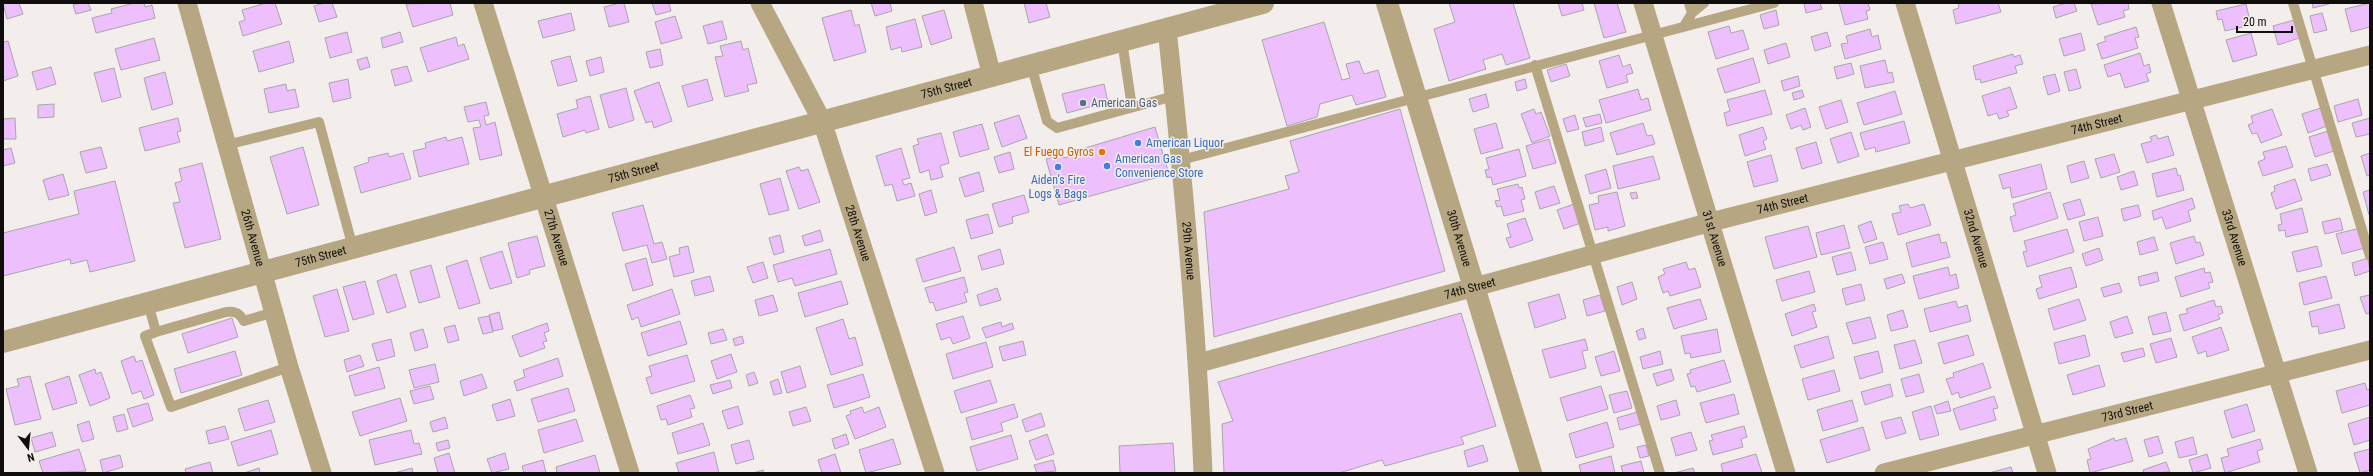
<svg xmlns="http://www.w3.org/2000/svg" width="2373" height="476" font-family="'Roboto Condensed',sans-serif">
	<rect width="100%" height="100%" fill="#f3eeeb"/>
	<!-- building -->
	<path fill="#edbffd" stroke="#a9a6aa" d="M3 3H19L23 14 7 19Z
		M81 3H88L91 10 76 14 73 5Z
		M134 3H144L145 7 152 5 155 18 96 33 92 18 112 13 111 9Z
		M266 3H275L282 24 243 36 239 22 245 20 242 10Z
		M325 3H332L337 17 319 22 314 6Z
		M450 3 453 15 413 27 406 4Z
		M620 3H624L629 22 609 27 604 7Z
		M652 3H669L671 11 656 15Z
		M871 3H890L892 11 875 16Z
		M1024 3H1046L1050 17 1029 23Z
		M1449 3H1513L1530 58 1506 65 1502 54 1483 60 1486 69 1449 81 1434 29 1455 22Z
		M1558 3H1582L1584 10 1562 16Z
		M1594 3H1617L1626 32 1604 38Z
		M1804 3H1820L1822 9 1806 13Z
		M1839 3H1868L1870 10 1866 11 1868 19 1845 25Z
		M1958 3H1998L2001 12 1956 24 1953 10 1959 8Z
		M2066 3H2074L2077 11 2056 18 2053 7Z
		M2122 3H2128L2129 9 2123 11 2125 17 2098 25 2091 4Z
		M2312 3H2329V4L2313 8Z
		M2370 3V27L2351 32 2345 9Z
		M2246 4 2251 25 2225 31 2222 19 2218 20 2216 11Z
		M851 10 855 26 859 24 866 52 834 61 822 18Z
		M944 10 952 38 931 45 922 16Z
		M1776 10 1779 25 1764 29 1760 15Z
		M571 13 575 30 543 38 538 21Z
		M2322 13 2327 30 2314 33 2310 16Z
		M675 16 682 38 661 44 655 22Z
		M915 19 922 47 902 52 901 47 891 50 886 27Z
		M2294 20 2299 38 2278 45 2273 26Z
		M722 21 727 39 708 44 703 26Z
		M1324 22 1342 80 1350 78 1346 64 1359 61 1364 74 1378 70 1386 97 1356 105 1352 95 1320 104 1317 117 1287 126 1262 40Z
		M1729 26 1731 33 1743 30 1749 49 1716 59 1708 32Z
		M2136 27 2139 37 2135 38 2138 48 2102 59 2097 44 2106 41 2104 37Z
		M1870 29 1872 37 1878 35 1881 49 1845 59 1841 44 1848 43 1846 36Z
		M347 32 352 52 330 58 325 38Z
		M400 32 403 42 383 48 381 38Z
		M1827 32 1831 46 1815 51 1811 37Z
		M2081 33 2085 50 2064 56 2059 39Z
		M2251 33 2257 55 2233 62 2226 40Z
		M456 37 458 46 464 44 469 59 428 72 420 48Z
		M154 38 160 60 121 70 115 49Z
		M8 41 18 76 3 81V42Z
		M289 41 294 62 259 72 253 51Z
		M741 41 743 50 748 48 757 83 747 85 749 91 725 97 715 57 723 56 720 46Z
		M1786 43 1790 57 1768 64 1764 50Z
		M660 49 663 65 650 68 646 52Z
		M2140 53 2144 66 2149 64 2151 72 2146 74 2149 81 2125 88 2120 73 2108 77 2104 65Z
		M2013 54 2014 57 2020 55 2023 64 2015 66 2017 73 1981 83 1980 79 1976 80 1973 66Z
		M1619 55 1623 67 1630 64 1633 73 1626 75 1628 82 1607 88 1599 61Z
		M570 56 577 81 558 86 551 61Z
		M367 57 370 67 360 70 357 60Z
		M601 57 604 72 590 76 586 61Z
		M1753 58 1760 82 1725 93 1717 69Z
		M1885 60 1888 73 1892 72 1894 82 1865 88 1860 66Z
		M1851 63 1854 74 1837 79 1834 67Z
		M1566 64 1570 76 1551 82 1547 70Z
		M407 66 412 81 395 86 391 70Z
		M51 67 56 84 37 90 32 72Z
		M114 68 121 97 102 102 94 73Z
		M2076 69 2081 88 2069 91 2064 72Z
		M165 72 173 104 152 110 144 78Z
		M2055 74 2060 91 2048 95 2043 77Z
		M1798 76 1800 86 1784 91 1781 81Z
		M348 79 351 98 333 102 329 83Z
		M707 79 713 100 688 107 682 86Z
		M1525 79 1527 88 1517 91 1515 82Z
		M659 82 672 121 654 128 652 121 646 123 634 91Z
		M286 84 287 91 295 89 299 107 269 113 264 89Z
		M1104 84 1108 102 1067 113 1062 94Z
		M2010 87 2017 108 2007 111 2009 116 1999 119 1997 113 1988 116 1982 96Z
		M626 88 634 120 609 128 600 95Z
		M1638 89 1641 100 1648 98 1651 110 1606 123 1599 100Z
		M1765 90 1772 114 1727 126 1724 113 1730 111 1727 100Z
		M1802 90 1804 97 1794 100 1792 93Z
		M1895 91 1902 114 1864 125 1857 103Z
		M1486 94 1489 107 1473 112 1469 99Z
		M590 96 599 129 586 133 585 130 563 137 557 114 578 108 576 100Z
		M2358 99 2362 115 2338 122 2334 106Z
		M1841 100 1848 122 1826 129 1819 107Z
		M486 102 489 115 484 116 486 125 495 122 502 155 480 160 473 128 481 127 479 120 468 122 464 107Z
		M54 104V117L38 118V105Z
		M1805 108 1811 127 1803 130 1801 125 1791 129 1786 115Z
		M2321 108 2327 126 2308 133 2302 114Z
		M1400 109 1445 271 1214 337 1204 212 1289 189 1285 176 1299 172 1290 141Z
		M1534 109 1536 114 1541 112 1550 136 1532 143 1521 114Z
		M2272 109 2282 135 2261 143 2257 133 2252 134 2248 125 2253 123 2251 116Z
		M1600 114 1602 123 1586 127 1583 118Z
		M1019 115 1027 138 1002 147 994 123Z
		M1575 115 1579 129 1567 132 1563 119Z
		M15 118 16 139H3V119Z
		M178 118 181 131 177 132 180 142 145 151 139 128Z
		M2370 118V134L2356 137 2352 123Z
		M1904 121 1910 143 1876 152 1875 147 1865 150 1860 133Z
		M1496 123 1503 148 1481 154 1474 129Z
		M1643 123 1647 136 1652 135 1655 144 1617 155 1610 133Z
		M982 124 989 149 960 157 953 132Z
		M1155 127 1169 174 1059 205 1046 159 1063 154 1064 158 1083 152 1082 149Z
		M1601 127 1604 141 1585 146 1582 132Z
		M1763 127 1767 139 1763 141 1766 149 1745 156 1739 135Z
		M2328 131 2334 151 2315 157 2309 137Z
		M1851 132 1859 156 1838 163 1830 139Z
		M941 133 949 163 940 166 943 177 931 180 929 170 920 173 913 146 919 144 917 139Z
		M2156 135 2158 139 2168 136 2174 155 2147 163 2141 144 2152 141 2150 137Z
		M446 137 447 141 462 137 469 164 419 177 413 151 426 148 425 143Z
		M1549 139 1556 163 1533 169 1526 146Z
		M1816 142 1822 163 1802 169 1796 148Z
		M2286 146 2293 167 2263 176 2258 162 2265 159 2263 152Z
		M101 147 107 168 86 173 80 152Z
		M303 147 319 205 287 214 270 157Z
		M11 148 15 163 3 166V150Z
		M901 148 910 178 902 180 904 185 911 183 915 196 897 201 892 184 885 186 876 156Z
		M1519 149 1526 176 1493 185 1491 177 1487 178 1485 170 1489 169 1486 158Z
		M1010 152 1014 169 999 173 994 157Z
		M388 153 389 157 403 153 411 179 361 193 354 167 369 162 368 158Z
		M2370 153V175L2367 176 2361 156Z
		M2114 154 2120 172 2101 178 2095 159Z
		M1771 155 1778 181 1754 187 1747 162Z
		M1653 156 1660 179 1618 189 1613 166Z
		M2084 161 2089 178 2071 183 2067 166Z
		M202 163 221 239 185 248 173 203 180 202 175 183 182 181 179 169Z
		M2041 164 2047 189 2012 198 2010 187 2003 189 1999 175Z
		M2327 164 2331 175 2311 181 2308 169Z
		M799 167 801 171 808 169 820 202 799 209 786 171Z
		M2176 168 2178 176 2180 175 2184 190 2157 197 2152 174Z
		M1606 169 1611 188 1590 194 1585 175Z
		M2134 171 2138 185 2121 190 2117 177Z
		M979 172 984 191 965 197 959 178Z
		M63 174 69 195 49 200 43 180Z
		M780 178 789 210 769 215 760 184Z
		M2295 179 2302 200 2276 209 2271 193 2275 191 2274 186Z
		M115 181 135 261 90 272 87 260 71 264 70 259 3 276V233L79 214 74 191Z
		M1518 184 1519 188 1522 187 1525 199 1521 200 1524 211 1504 216 1501 206 1497 207 1495 201 1500 200 1497 189Z
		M1554 186 1560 203 1540 209 1535 192Z
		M931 190 937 212 925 216 919 194Z
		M2370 190V215H2369L2363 192Z
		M1617 192 1625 226 1608 231V227L1595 230 1589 205 1599 203 1598 196Z
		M1636 192 1638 198 1632 199 1630 193Z
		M2050 192 2058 218 2014 232 2010 217 2016 215 2013 204Z
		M1024 195 1029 212 1012 217 1013 223 999 227 992 204Z
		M2192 198 2195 208 2188 211 2191 221 2166 229 2162 217 2154 220 2152 211Z
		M2080 199 2085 215 2068 220 2063 204Z
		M1574 204 1581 223 1564 229 1557 210Z
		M1908 204 1910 208 1924 204 1931 225 1898 235 1892 214 1901 212 1899 206Z
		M643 205 654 244 662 242 667 259 652 263 647 245 623 251 612 213Z
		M2138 205 2141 216 2124 221 2121 209Z
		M2302 208 2308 232 2286 237 2285 230 2279 231 2278 225 2282 224 2280 214Z
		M988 214 993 233 971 239 966 220Z
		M2098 217 2103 236 2084 241 2079 222Z
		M1525 218 1533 240 1510 248 1506 238 1511 237 1507 224Z
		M2340 218 2343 230 2325 234 2322 222Z
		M1871 221 1877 239 1864 243 1858 226Z
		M1844 225 1850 248 1821 255 1816 233Z
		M1808 226 1817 257 1774 269 1765 237Z
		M2360 228 2365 248 2342 254 2336 234Z
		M2067 229 2074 252 2027 267 2023 252 2027 251 2024 241Z
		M820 230 823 241 805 246 802 236Z
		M1939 234 1941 243 1946 242 1950 257 1912 267 1906 243Z
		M780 235 784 252 774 255 769 238Z
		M537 236 545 266 529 270 530 274 517 278 508 243Z
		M2194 236 2196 243 2200 242 2204 255 2176 264 2170 243Z
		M2154 237 2158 250 2140 255 2137 242Z
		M1883 242 1888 259 1870 264 1865 247Z
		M688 246 694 272 674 277 669 257 680 254 679 248Z
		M2317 246 2322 266 2297 272 2292 252Z
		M954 247 961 271 923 282 916 259Z
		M2099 248 2103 260 2086 266 2082 254Z
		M830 249 837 274 795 286 792 278 778 282 773 265Z
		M1000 249 1004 264 982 270 978 256Z
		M502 251 512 283 490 289 480 258Z
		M1851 252 1856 270 1837 275 1832 257Z
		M646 258 653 285 633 291 625 264Z
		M2368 258 2370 271 2355 276 2352 263Z
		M467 260 480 303 459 309 446 267Z
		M763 262 768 278 753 283 747 267Z
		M1686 262 1689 270 1695 268 1701 287 1670 296 1668 291 1663 293 1658 277 1665 274 1663 269Z
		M431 265 440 297 419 303 410 271Z
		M1948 267 1950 276 1956 274 1959 288 1919 299 1913 276Z
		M2071 267 2077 287 2039 299 2036 289 2042 287 2039 276Z
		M2204 268 2205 273 2210 272 2213 282 2208 283 2210 288 2181 297 2175 277Z
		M1809 271 1815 292 1782 301 1776 280Z
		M2157 272 2159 281 2140 286 2138 277Z
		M396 274 406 307 387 313 377 281Z
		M1902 274 1905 283 1887 289 1884 279Z
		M710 276 714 291 695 296 691 281Z
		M2326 276 2332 298 2304 305 2299 283Z
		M964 277 968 292 964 293 967 302 936 311 933 302 930 303 925 288Z
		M365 281 374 314 353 320 343 287Z
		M841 281 848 304 805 317 798 293Z
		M1632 282 1637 299 1622 305 1617 287Z
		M2119 283 2122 292 2104 297 2101 288Z
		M1861 284 1865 300 1846 305 1842 289Z
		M997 288 1001 300 980 306 977 295Z
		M337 289 349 331 325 337 313 296Z
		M672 289 680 314 641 327 638 317 632 320 627 305Z
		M1559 294 1566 318 1535 328 1528 303Z
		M773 295 778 311 759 316 755 300Z
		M1600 295 1605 311 1587 316 1583 300Z
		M2370 295V313L2366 314 2360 297Z
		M1700 299 1707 319 1674 329 1667 308Z
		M2079 299 2086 320 2054 330 2048 309Z
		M2214 300 2216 307 2221 306 2223 313 2218 315 2220 319 2184 331 2179 315 2188 313 2186 309Z
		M1956 301 1958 308 1967 305 1971 321 1930 332 1924 309Z
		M1814 304 1816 311 1812 312 1817 327 1792 336 1785 314Z
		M2339 304 2345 328 2319 334 2318 326 2312 327 2309 312Z
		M1903 310 1908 327 1891 331 1887 315Z
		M499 312 503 329 493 331 489 315Z
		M2166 312 2171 331 2153 335 2148 317Z
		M1461 313 1496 426 1461 437 1464 444 1385 466 1382 460 1339 473H1224L1222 424 1233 421 1218 382Z
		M489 316 493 332 483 334 478 318Z
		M963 316 970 338 953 344 950 337 941 340 936 324Z
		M2127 316 2133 333 2115 338 2110 322Z
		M1870 317 1876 338 1853 344 1846 323Z
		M232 318 238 337 188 353 182 334Z
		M843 319 849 339 855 337 863 365 831 375 816 328Z
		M680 321 687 344 648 356 641 333Z
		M1001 322 1002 327 1012 323 1014 329 986 338 982 328Z
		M547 323 549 331 544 333 547 341 543 342 545 348 520 357 512 336Z
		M455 325 459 340 448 343 444 328Z
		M2221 327 2229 350 2207 357 2206 351 2198 354 2192 337Z
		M1643 328 1646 338 1639 340 1636 331Z
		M423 329 428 347 415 351 410 333Z
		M723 329 727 340 711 344 708 333Z
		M1717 329 1721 352 1691 358 1690 353 1685 354 1681 336Z
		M1968 335 1974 355 1944 364 1938 343Z
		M2085 335 2090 356 2059 364 2054 343Z
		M742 336 744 343 735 346 733 339Z
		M1828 336 1834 358 1801 368 1794 346Z
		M2171 338 2177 357 2156 363 2150 344Z
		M391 339 395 356 377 361 372 344Z
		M1585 339 1588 350 1582 351 1586 368 1550 378 1542 350Z
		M1915 340 1922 363 1900 369 1894 345Z
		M1023 341 1026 355 1003 361 999 347Z
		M986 342 993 367 953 379 946 354Z
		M2143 348 2145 356 2124 362 2121 353Z
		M235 351 242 375 181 393 174 369Z
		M1614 351 1620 371 1601 376 1595 357Z
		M1660 351 1663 364 1643 369 1640 357Z
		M1878 351 1883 372 1860 379 1854 357Z
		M731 354 737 372 717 379 711 361Z
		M360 355 364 366 347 372 344 360Z
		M687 355 695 381 651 394 646 378 652 376 649 366Z
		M134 356 136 362 142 360 154 395 144 399 141 391 132 394 121 361Z
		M558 358 563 376 517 391 514 381 525 377 523 370Z
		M1724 360 1731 382 1697 392 1695 386 1691 387 1687 374 1691 373 1690 370Z
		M1983 363 1991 388 1960 398 1958 392 1952 395 1946 379 1954 377 1953 373Z
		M435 364 439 382 414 388 409 370Z
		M2099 365 2105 386 2073 395 2067 375Z
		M800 366 806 387 787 393 781 372Z
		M379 367 385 388 355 396 349 376Z
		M95 369 96 374 101 372 110 398 90 406 79 375Z
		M1671 369 1674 380 1657 386 1653 374Z
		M1834 370 1840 391 1808 400 1802 379Z
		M754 372 758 383 749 386 746 375Z
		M482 374 487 388 464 396 460 381Z
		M863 374 870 397 834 408 827 385Z
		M1919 374 1924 392 1906 397 1901 379Z
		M30 376 41 419 15 425 6 389 19 386 17 379Z
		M69 376 77 403 53 410 45 384Z
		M778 379 782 393 774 395 770 382Z
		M730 380 732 388 713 394 710 385Z
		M990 380 997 402 961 413 954 391Z
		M2365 383 2367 390 2370 389V405L2342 413 2336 391Z
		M1890 384 1893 396 1865 405 1861 392Z
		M430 386 434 399 414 404 410 391Z
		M1601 386 1608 409 1567 421 1560 398Z
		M568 388 575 411 538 422 531 399Z
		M1627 391 1632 408 1614 413 1609 395Z
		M1734 394 1739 414 1706 423 1700 403Z
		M690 395 695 408 690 409 692 417 668 425 666 419 661 420 657 406Z
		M1994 396 1998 408 1993 409 1996 420 1960 430 1953 409Z
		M400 398 407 421 360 436 352 412Z
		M510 399 515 416 497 421 492 405Z
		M268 400 275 422 245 431 238 409Z
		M1676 400 1680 415 1661 420 1657 406Z
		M1852 400 1858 421 1823 431 1817 410Z
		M1948 401 1951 411 1937 414 1934 406Z
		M148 403 153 420 133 427 127 409Z
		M1014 404 1018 417 1001 423 1003 431 972 440 966 418Z
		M2247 404 2255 431 2232 438 2224 411Z
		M738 406 743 424 728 429 722 411Z
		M1931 406 1939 435 1920 440 1912 412Z
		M806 407 811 421 793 426 789 412Z
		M862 407 864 413 879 407 886 427 855 439 846 416 851 414 850 411Z
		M1637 412 1641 424 1620 430 1617 418Z
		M1041 413 1045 426 1026 432 1022 420Z
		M124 414 128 429 117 432 113 417Z
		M445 417 448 428 433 432 430 422Z
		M1901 417 1906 433 1886 439 1881 422Z
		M2370 417V440L2354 445 2348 424Z
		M576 419 583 441 544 453 538 430Z
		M89 421 94 439 82 442 77 425Z
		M1607 422 1614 447 1576 458 1569 434Z
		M703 423 710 445 678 454 672 433Z
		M225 426 229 439 209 444 206 431Z
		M1744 426 1747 437 1741 439 1743 447 1713 455 1709 441 1713 440 1711 435Z
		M1863 427 1870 450 1827 463 1820 440Z
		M271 430 278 454 238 466 231 442Z
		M411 430 414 444 419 443 422 454 375 465 369 440Z
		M52 432 56 446 35 452 31 438Z
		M1691 432 1697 450 1676 456 1671 438Z
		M846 434 849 444 835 449 832 439Z
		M1047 434 1054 454 1036 460 1029 441Z
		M1011 435 1018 459 977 471 970 447Z
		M2158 436 2163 453 2149 457 2144 440Z
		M2193 437 2197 454 2179 458 2175 442Z
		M2114 438 2115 441 2126 438 2133 461 2090 473 2087 460 2091 459 2088 449Z
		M893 439 901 464 866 473 859 450Z
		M2260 439 2263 449 2257 451 2260 462 2225 473 2221 458 2229 456 2227 449Z
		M448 440 450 448 438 451 436 443Z
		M749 440 754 459 736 464 731 445Z
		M1173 443 1175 473H1120L1119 446Z
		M1483 445 1488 461 1468 467 1464 451Z
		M1646 445 1649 456 1640 458 1637 447Z
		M79 449 86 471 43 473 39 461Z
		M2370 449V470L2360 473 2354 453Z
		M714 452 719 473H679L676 463Z
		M449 453 455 473H438L434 458Z
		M505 453 509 469 492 473 487 459Z
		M835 454 841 473H822L818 460Z
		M1756 454 1762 473H1723L1721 464Z
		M2207 454 2211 468 2193 473 2189 460Z
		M120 455 123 467 103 473 100 460Z
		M595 455 600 473H557L556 467Z
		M1611 456 1615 473H1581L1579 465Z
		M543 460 546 473H524L522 466Z
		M1053 460 1056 471 1037 473 1034 465Z
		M1641 461 1644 473H1623L1621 466Z
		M210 462 213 473H186L185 469Z
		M2166 462 2170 472 2144 473 2143 470Z
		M2011 467 2013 473H1989Z
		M259 468 260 473H244Z
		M412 468 413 473H394Z
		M1693 468 1695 473H1674Z
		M763 470 764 473H753Z"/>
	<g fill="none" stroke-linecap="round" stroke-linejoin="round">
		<!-- service -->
		<path stroke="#b6a782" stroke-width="10" d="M1689 3 1692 13
			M2293 3 2370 256
			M1684 26 1692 13 1704 3
			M1122 41 1132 107
			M1031 65 1047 121 1057 128 1174 96
			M1535 65 1660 473
			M226 145 319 122 353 248
			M1181 160 1774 3
			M148 303 156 332 145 336 171 407 289 367
			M156 332 226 312C236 311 239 313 244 321L274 312"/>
		<!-- minor -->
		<g stroke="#b6a782" stroke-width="19">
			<path id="s1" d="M187 3 289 367 322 473"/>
			<path id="s2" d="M483 3 630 473"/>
			<path id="s3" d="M760 3 822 121 935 473"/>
			<path d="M973 3 992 76"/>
			<path id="s4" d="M1643 3 1786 473"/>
			<path id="s5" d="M1905 3 2047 473"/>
			<path id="s6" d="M2161 3 2308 473"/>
			<path id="s7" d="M1167 29C1183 177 1197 324 1203 473"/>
			<path id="s8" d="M1199 363 1711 222 2370 55"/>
			<path id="s9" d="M1884 473 2370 350"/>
		</g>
		<!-- tertiary -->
		<g stroke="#b6a782" stroke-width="22">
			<path id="s10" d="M1387 3 1531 473"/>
			<path id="s11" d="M3 342 1263 3"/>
		</g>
	</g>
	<!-- markers -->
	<circle fill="#5c6f8a" stroke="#f3eeeb" stroke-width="1.5" cx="1083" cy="103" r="4"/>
	<g fill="#3f7fe0" stroke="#f3eeeb" stroke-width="1.5">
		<circle cx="1138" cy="143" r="4"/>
		<circle cx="1107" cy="166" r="4"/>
		<circle cx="1058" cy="167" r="4"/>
	</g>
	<circle fill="#e8710a" stroke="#f3eeeb" stroke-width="1.5" cx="1102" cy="152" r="4"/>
	<g text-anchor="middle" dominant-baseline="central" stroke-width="3" stroke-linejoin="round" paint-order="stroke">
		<!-- street labels -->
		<g font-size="12" fill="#100e0d" stroke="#f3eeeb">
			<text stroke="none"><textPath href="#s11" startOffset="977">75th Street</textPath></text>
			<text stroke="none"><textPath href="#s8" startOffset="929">74th Street</textPath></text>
			<text stroke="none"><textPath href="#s11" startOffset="653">75th Street</textPath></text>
			<text stroke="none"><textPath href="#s8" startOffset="605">74th Street</textPath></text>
			<text stroke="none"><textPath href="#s3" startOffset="251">28th Avenue</textPath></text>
			<text stroke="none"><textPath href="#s1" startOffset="244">26th Avenue</textPath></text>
			<text stroke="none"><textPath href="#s2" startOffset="246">27th Avenue</textPath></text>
			<text stroke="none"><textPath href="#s10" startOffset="246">30th Avenue</textPath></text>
			<text stroke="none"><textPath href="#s4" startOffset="246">31st Avenue</textPath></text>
			<text stroke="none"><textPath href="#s5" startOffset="246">32nd Avenue</textPath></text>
			<text stroke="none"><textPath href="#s6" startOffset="246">33rd Avenue</textPath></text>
			<text stroke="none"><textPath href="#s7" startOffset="223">29th Avenue</textPath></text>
			<text stroke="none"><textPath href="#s11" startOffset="329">75th Street</textPath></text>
			<text stroke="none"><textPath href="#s8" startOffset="281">74th Street</textPath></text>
			<text stroke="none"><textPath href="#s9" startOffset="251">73rd Street</textPath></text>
		</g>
		<!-- service labels -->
		<g font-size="12" fill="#4e5e75" stroke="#f3eeeb" text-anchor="start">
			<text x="1091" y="103">American Gas</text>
		</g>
		<!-- shop labels -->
		<g font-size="12" fill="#366cbe" stroke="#f3eeeb" text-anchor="start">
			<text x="1146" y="143">American Liquor</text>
			<text x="1115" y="159">American Gas<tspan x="1115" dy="14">Convenience Store</tspan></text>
			<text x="1058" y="180" text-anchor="middle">Aiden’s Fire<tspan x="1058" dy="14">Logs &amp; Bags</tspan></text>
		</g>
		<!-- food labels -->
		<g font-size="12" fill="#c56008" stroke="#f3eeeb" text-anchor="end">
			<text x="1094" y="152">El Fuego Gyros</text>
		</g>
	</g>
	<!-- border -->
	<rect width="2373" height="476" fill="none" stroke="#100e0d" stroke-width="8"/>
	<!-- north arrow -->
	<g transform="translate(28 448) rotate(164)" stroke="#f3eeeb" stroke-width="3" paint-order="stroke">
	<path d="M0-3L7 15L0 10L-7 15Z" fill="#100e0d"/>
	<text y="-6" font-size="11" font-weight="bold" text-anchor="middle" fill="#100e0d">N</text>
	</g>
	<!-- scale -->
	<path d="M2237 26v6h55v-6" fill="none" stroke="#100e0d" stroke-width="2"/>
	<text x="2243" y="26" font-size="12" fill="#100e0d" stroke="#f3eeeb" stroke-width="3" paint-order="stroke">20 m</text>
</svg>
